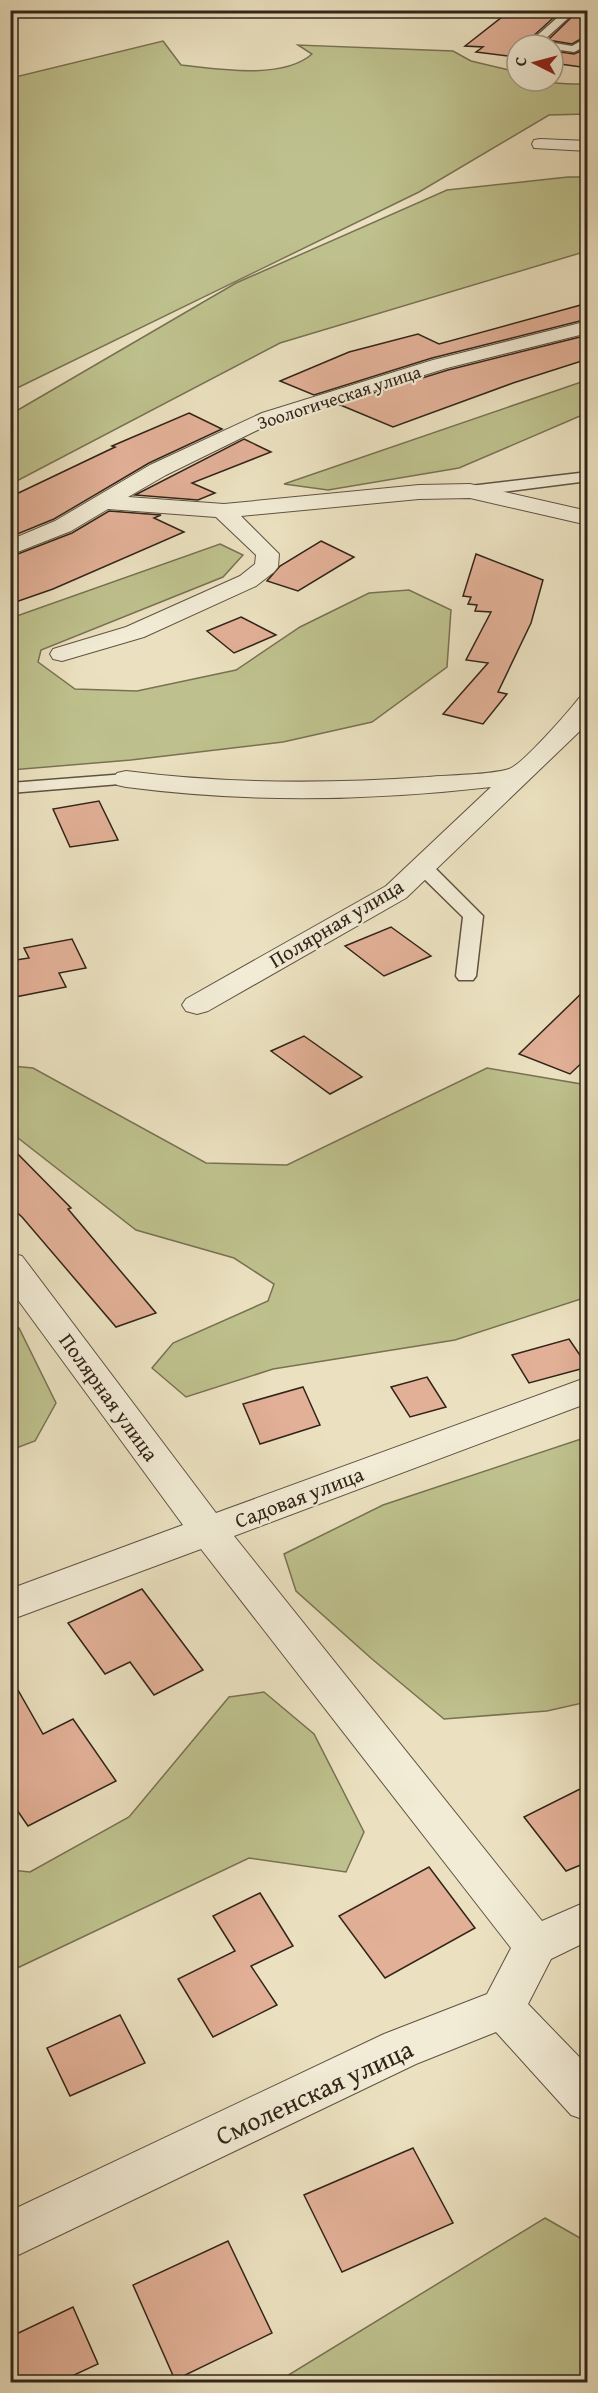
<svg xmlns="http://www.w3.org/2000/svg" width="598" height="2393" viewBox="0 0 598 2393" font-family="'Gentium Book Plus',serif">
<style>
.green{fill:#bec18d;stroke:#787253;stroke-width:1.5}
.building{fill:#e2b097;stroke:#322419;stroke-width:1.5}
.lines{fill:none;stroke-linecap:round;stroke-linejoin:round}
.lane-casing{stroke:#605343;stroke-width:3}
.street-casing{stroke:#605343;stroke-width:2}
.lane{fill:#f2ecd6;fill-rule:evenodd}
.street{fill:#f2ecd6;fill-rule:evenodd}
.labels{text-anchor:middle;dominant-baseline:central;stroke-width:4.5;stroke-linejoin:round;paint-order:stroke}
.far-street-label{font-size:18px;fill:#322419;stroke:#f2ecd6}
.street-label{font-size:21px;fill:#322419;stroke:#f2ecd6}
.near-street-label{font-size:26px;fill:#322419;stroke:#f2ecd6}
</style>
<rect width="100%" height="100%" fill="#ebe1c0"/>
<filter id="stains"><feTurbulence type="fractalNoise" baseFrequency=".00333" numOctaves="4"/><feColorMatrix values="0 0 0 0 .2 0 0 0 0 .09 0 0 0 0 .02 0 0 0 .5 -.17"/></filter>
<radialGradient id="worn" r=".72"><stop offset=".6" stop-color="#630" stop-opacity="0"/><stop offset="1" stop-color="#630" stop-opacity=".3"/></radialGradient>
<g class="green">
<path d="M163,41L181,65C217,69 283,80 312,54L298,45L453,51L471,61L517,72V81C541,81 564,85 587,84V114L549,115L419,192L11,391V78Z"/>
<path d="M568,177H587V251L280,343L11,484V414L236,283L447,190Z"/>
<path d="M587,380V413L459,468L328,490L284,484Z"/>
<path d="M220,544L243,555L223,577L41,650L38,662L75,689L137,691L236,670L300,627L369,593L409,590L451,610L447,667L372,722L283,742L131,760L11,770V618Z"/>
<path d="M11,1066L33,1068L206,1163L287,1165L487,1068L587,1085V1297L455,1340L273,1369L186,1397L152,1368L173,1343L268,1301L274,1284L234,1258L136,1230L18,1138L11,1140Z"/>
<path d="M11,1328H19L56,1403L35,1441L11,1450Z"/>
<path d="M587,1437V1702L547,1711L444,1719L372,1659L296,1591L284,1554L383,1505Z"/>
<path d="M264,1692L314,1734L364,1832L346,1872L249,1858L11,1971V1870L30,1872L129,1817L229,1697Z"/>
<path d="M545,2218L587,2242V2382H277Z"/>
</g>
<g class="building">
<path d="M511,10H562L531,38L530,45H517V57L476,52L483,47L465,46Z"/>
<path d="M579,10H588V35L572,44L548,40Z"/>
<path d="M588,48V68L553,63V51L574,54Z"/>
<path d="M588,303V319L432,358L314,395L280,381L349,352L418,334L439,344Z"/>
<path d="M588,335V359L513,383L393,427L338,404L448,370Z"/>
<path d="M189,413L222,429L149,463L54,519L10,537V497L115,447L112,446Z"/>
<path d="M244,439L271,452L192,483L215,493L198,500L135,495Z"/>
<path d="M109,511L161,515L154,518L184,532L53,589L10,604V557L72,533Z"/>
<path d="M321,541L354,557L298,591L267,581L280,566Z"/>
<path d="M476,554L543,580L531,623L498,692L507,694L483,724L443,714L488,663L466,660L491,612L475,611L477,605L468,604L471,597L463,596Z"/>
<path d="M241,617L276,635L234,653L207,631Z"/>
<path d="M99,801L118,840L70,847L53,809Z"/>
<path d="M391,927L431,956L384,976L345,946Z"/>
<path d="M72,939L86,968L59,973L66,987L10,998V961L29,958L24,948Z"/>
<path d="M588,987V1057L570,1074L519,1054Z"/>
<path d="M304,1036L362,1077L330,1094L271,1051Z"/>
<path d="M10,1146L71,1208L68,1209L156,1313L116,1327L22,1217L10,1206Z"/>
<path d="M569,1339L588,1367L529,1383L512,1355Z"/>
<path d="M427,1377L446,1407L410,1417L391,1387Z"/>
<path d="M303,1387L320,1425L260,1444L243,1404Z"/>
<path d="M142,1589L203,1670L154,1695L130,1662L105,1674L68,1623Z"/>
<path d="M10,1676L43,1734L73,1719L116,1781L28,1826L10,1800Z"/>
<path d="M588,1785V1862L566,1871L524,1817Z"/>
<path d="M429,1867L475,1928L385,1978L339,1916Z"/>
<path d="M260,1893L293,1946L251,1966L277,2005L213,2037L178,1979L235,1951L213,1916Z"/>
<path d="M120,2015L145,2063L70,2096L47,2048Z"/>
<path d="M413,2148L453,2223L342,2272L304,2195Z"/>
<path d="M228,2241L272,2333L175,2380L133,2285Z"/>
<path d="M73,2307L98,2364L59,2382H10V2337Z"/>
</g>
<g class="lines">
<g class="lane-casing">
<g id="lane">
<path d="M566,10H577L543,41L572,46L588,37V45L574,52L553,49V45L532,44V40Z"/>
<path d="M588,472V481L470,496L462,491L470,486Z"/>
<path d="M126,774L132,775L135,779L132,783L10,793V783Z"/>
<path d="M422,860L429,862L483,916L476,976L473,980H459L456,976L463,917L415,870L413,866L415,862Z"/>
</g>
</g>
<g class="street-casing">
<g id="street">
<path d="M540,139L588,141V151L534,148L532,144L534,140Z"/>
<path d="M588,321V333L447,368L276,421L166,475L128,497L224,504L419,485L470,484L588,511V525L470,498L419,499L241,516L279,554L278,567L274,572L256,586L144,637L62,661L53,659L50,654L53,649L126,627L240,576L255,564L256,555L216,517L108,509L71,531L10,555V540L55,521L150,465L262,413L433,360Z"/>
<path d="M588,696V722L582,729L406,898L208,1011L197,1014L186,1011L182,1005L186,999L386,886L491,787C370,801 247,803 126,787L117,785L113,779L117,773L126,771C226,784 326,784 427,777C448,775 491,775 509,769C522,765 569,711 579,698Z"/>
<path d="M10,1253L22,1256L216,1513L588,1377V1403L234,1536L542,1921L588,1901V1941L551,1959L528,2004L588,2066V2121L571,2115L496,2032L416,2064L10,2259V2211L384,2034L487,1994L511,1948L201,1549L10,1620V1589L183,1525L10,1289Z"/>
</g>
</g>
<use href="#lane" class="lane"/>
<use href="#street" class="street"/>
</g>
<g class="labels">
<g class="far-street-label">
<text transform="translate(339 397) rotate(-18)">Зоологическая улица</text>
</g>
<g class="street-label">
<text transform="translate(336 923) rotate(-31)">Полярная улица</text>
<text transform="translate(109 1397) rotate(54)">Полярная улица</text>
<text transform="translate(299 1497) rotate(-21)">Садовая улица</text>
</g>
<g class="near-street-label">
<text transform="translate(314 2092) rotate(-25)">Смоленская улица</text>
</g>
</g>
<rect width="598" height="2393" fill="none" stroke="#ebe1c0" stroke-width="36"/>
<rect x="12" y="12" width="574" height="2369" fill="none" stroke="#322419" stroke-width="3"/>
<rect x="18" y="18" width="562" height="2357" fill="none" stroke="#322419" stroke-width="1.5"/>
<g transform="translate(535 63) rotate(276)"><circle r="28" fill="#f2ecd6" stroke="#a59c8a" stroke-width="1.5"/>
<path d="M0-4.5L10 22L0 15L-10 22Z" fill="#8f2418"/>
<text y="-9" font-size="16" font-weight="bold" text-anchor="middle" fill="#322419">С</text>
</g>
<rect width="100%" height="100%" filter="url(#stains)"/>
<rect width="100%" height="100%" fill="url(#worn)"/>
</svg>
